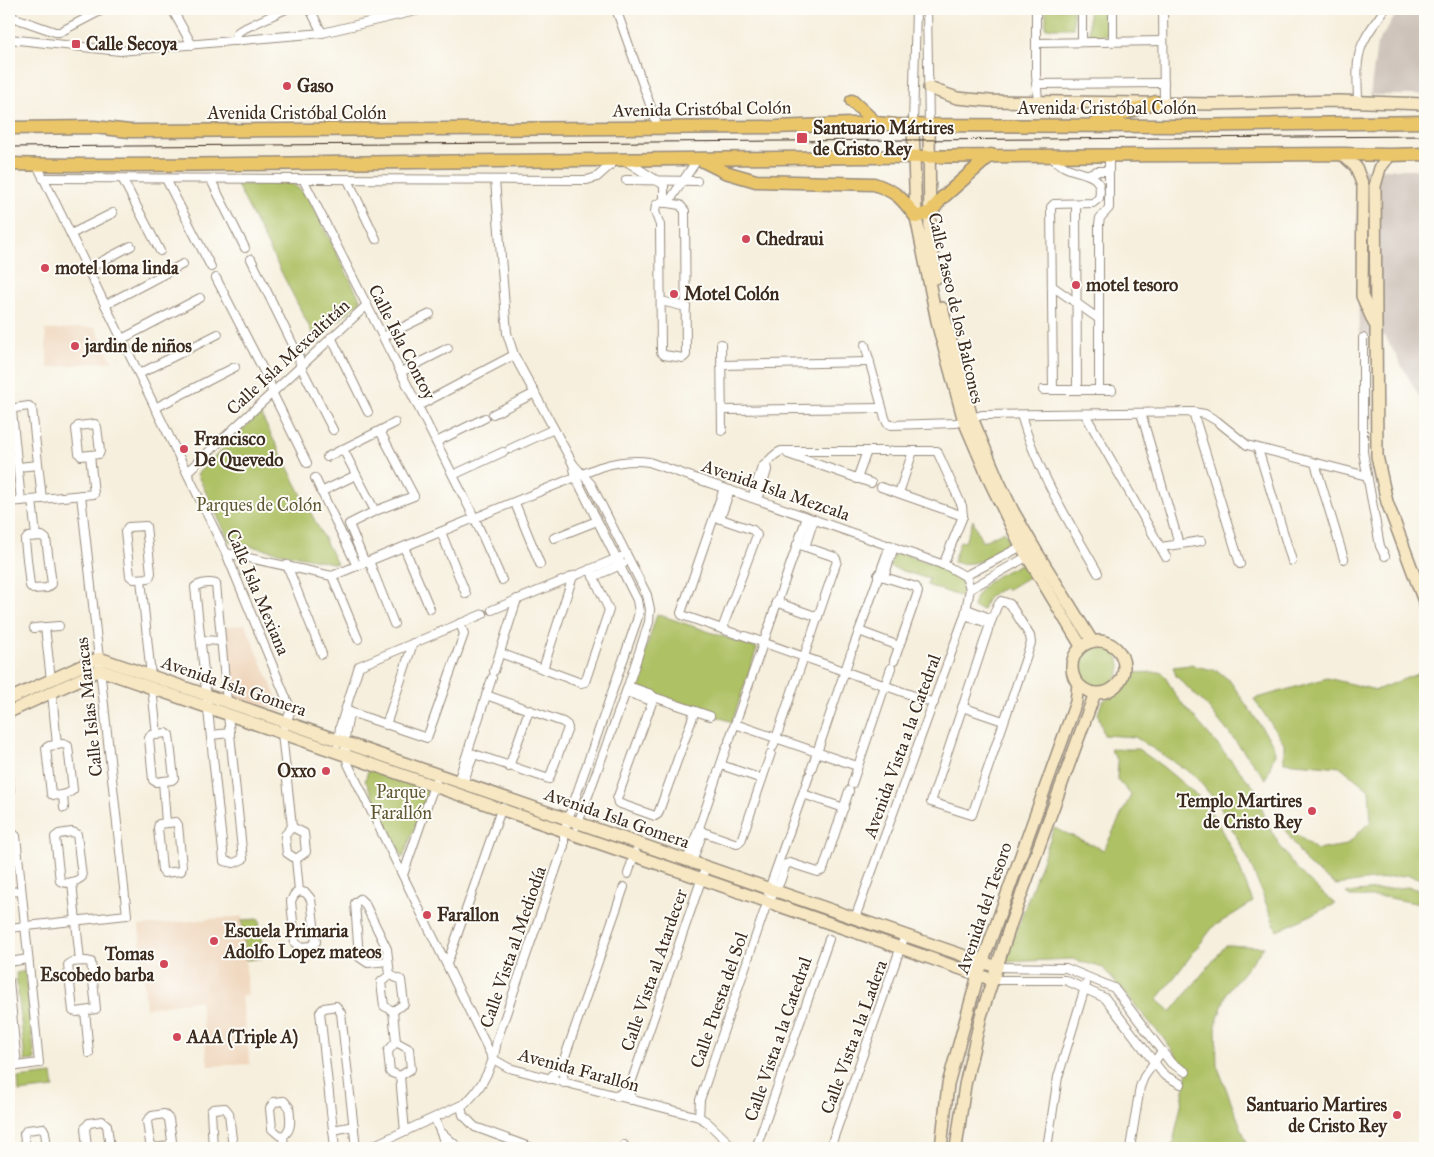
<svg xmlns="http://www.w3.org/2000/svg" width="1434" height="1157" viewBox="0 0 1434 1157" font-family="'IM FELL Great Primer',serif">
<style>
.built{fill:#efd6bc}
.industrial{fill:#cdc2b9}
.green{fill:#aec165;stroke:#747642}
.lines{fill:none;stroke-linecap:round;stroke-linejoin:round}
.street-casing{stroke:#988c7e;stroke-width:10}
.secondary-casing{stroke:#988c7e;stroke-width:14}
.primary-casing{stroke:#988c7e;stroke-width:15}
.street{stroke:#fff;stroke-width:8}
.secondary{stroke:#f7e8c3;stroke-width:11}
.primary{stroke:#ebc669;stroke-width:12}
.tram{stroke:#3b2a1e;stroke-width:1}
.poi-dot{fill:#d1495b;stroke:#fdfcf7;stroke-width:2}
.labels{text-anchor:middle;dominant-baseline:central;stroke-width:4;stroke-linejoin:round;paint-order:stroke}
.poi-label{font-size:18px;font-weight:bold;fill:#3b2a1e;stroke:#fdfcf7;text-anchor:start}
.street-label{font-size:18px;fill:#3b2a1e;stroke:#fdfcf7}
.park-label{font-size:18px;fill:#5e5733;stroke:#fdfcf7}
</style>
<rect width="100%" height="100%" fill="#fdfcf7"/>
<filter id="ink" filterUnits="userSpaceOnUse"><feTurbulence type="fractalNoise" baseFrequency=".02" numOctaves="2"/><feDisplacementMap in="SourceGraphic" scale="10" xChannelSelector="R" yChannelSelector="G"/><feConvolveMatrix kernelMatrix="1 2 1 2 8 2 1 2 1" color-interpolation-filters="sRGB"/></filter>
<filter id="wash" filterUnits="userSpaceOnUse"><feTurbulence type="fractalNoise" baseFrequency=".0096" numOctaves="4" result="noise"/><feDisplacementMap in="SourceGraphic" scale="20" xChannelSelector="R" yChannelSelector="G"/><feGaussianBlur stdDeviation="1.12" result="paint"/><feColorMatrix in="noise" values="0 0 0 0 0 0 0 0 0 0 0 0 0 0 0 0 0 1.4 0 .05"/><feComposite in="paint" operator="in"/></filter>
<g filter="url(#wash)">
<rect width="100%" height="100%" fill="#f6efdd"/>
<g class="built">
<path d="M95,327L112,361L48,368L45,330Z"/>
<path d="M245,624L283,712L234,697L225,627Z"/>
<path d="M242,916L248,995L241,996L250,1064L208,1066L200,1000L146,1008L139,926Z"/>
</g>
<g class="industrial">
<path d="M1400,9H1425V95H1370L1377,44Z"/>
<path d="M1356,169H1425V407L1385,336L1359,334Z"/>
</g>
<g class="green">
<rect x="1046" y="9" width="27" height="19"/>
<path d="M1089,9H1109V33L1107,35H1089Z"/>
<path d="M291,183L307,195L361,301L316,340L237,185Z"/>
<path d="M260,413L337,564L230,542L197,474Z"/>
<path d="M973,520L982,542L1004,531L1012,546C993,555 976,568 953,562L960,541L965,542Z"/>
<path d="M897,552L950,570C960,577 965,584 962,597L927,585L929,579L890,567L894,554Z"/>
<path d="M1022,563L1030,576L1007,590L1005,588C993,592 986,597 983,610L973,607C978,581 1002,574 1022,563Z"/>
<path d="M657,614L757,648L732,722L634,687Z"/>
<circle cx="1098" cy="666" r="22"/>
<path d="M1190,665L1218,671L1230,681L1273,744L1275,753L1266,779L1207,706L1176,676L1173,667Z"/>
<path d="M1425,671V880L1408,875L1336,885L1308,865L1280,822L1317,850L1346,845L1371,821L1369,790L1341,767L1284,762V743L1254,699L1327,678L1376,690Z"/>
<path d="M1160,672L1165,676L1175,695L1258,792C1260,815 1284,857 1301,873C1311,884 1324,894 1335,904L1277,931L1248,858L1219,805L1194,775L1135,737L1104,735L1098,714L1102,702L1122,687L1129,673Z"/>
<path d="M1110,749H1138L1162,766L1199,797L1215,818L1234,854L1253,902L1213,927L1157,1000L1171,1012L1226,945L1264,947L1227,992L1216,1024L1217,1065L1249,1148H1172L1189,1067L1180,1061L1165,1040L1103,968L1072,959L1005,962L1054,828L1104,850L1131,795L1117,779L1118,761Z"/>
<path d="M369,768L429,789L403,858L365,780Z"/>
<path d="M1407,887L1425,891V905L1385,897H1350L1346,893Z"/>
<path d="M259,919L263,958L246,960L242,920Z"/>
<path d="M25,971L35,1060L25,1061L16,973Z"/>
<path d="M52,1074L54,1088L19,1092L18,1078Z"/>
</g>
</g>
<g filter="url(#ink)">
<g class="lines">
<g class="street-casing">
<g id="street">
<path d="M172,9L192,45"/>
<path d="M310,9L322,33"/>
<path d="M616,9L658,127"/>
<path d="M927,9L929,125"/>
<path d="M1036,9V74L1038,102"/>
<path d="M1163,9L1164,102"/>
<path d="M9,16L55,32H60L104,9"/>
<path d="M9,39L120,51L322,33L424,9"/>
<path d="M1113,40V9"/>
<path d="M236,41L237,33L241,30L286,9"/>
<path d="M1082,41V9"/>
<path d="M1036,43L1163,41"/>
<path d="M1036,84L1164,83"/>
<path d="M1358,102C1358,81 1354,58 1365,39C1370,29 1378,19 1385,9"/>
<path d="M913,125L916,9"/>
<path d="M1049,156C1054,159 1060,165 1065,167C1081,175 1105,172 1099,198L1093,203L1054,204L1051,207L1053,390"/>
<path d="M626,161L664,185V203"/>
<path d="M37,165L226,553L291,710L282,733L292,827L285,835L287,853L296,859"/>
<path d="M1088,174L1097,171H1109"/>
<path d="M43,178L587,180L597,177L616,160"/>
<path d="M166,179L211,267"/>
<path d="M303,179L475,519L502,580"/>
<path d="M123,180L160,251"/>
<path d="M211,180L245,248"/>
<path d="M348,180L376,239"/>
<path d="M495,180L507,333L514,355L573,464L591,484L647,595L650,609L649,622L628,686L577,826"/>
<path d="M626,180L697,181"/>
<path d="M661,202L680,205L685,211L686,355L683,358L664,355L661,352L660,225L655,212L656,205Z"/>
<path d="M668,203L697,160"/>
<path d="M1076,204L1077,390"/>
<path d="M71,234L113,213"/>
<path d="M251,259L299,357L300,365L333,430"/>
<path d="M87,269L131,246"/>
<path d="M216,278L270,383L272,392L307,463"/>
<path d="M1052,286L1099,319"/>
<path d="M661,301L686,307"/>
<path d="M105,305L183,264"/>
<path d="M331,337L368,412"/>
<path d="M383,337L430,314"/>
<path d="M1363,338V452L1380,546L1385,556"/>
<path d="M122,339L200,298"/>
<path d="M721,344L722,431"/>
<path d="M865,345L885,418L887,423L891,425L956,423L982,415L1193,412L1205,414L1217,421L1247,445L1367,476"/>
<path d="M721,365L870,362"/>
<path d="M401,372L448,348"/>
<path d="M139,374L218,334"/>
<path d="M474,376L514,355"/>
<path d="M1043,390H1112"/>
<path d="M1099,390V224L1100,218L1109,208V155"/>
<path d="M418,406L469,379"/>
<path d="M155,408L235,367"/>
<path d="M722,410L882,408"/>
<path d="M1193,412L1240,564"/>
<path d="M1141,413L1179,544"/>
<path d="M493,414L535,393"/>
<path d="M1085,414L1166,557"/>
<path d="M1021,415C1037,471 1069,522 1098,573"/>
<path d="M95,424L97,427L100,451L99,454L81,456L79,453L76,429L78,426Z"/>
<path d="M436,442L485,418"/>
<path d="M343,449L375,511"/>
<path d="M510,449L554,429"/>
<path d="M1258,449L1292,561"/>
<path d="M892,451H937L962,506L963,516L943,565"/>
<path d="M788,454L871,483"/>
<path d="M327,457L395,423"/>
<path d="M1315,463L1344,559"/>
<path d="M18,467L38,465"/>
<path d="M187,472L367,305"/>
<path d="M453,475L503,452"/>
<path d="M315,478L357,566"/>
<path d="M857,479L867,451"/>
<path d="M881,487L963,516"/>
<path d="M724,488L681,613L682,615L739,635"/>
<path d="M321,492L356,475"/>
<path d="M899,493L913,451"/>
<path d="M752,498L762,467C770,462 769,457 781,451H885"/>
<path d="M32,500L36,536"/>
<path d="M758,500L767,470L766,464"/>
<path d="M21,501L12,411L15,408L29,406L32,409L42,499"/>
<path d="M9,502L94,494L90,455"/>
<path d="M515,503L540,564"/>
<path d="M715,517L753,530L757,535L722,629"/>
<path d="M720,519L730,490"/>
<path d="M146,526L151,573L149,578L134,579L130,576L125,532L128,527Z"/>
<path d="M441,532L466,594"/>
<path d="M42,536L46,539L52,584L47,588L33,589L30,586L25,541L28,537Z"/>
<path d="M554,538L597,521"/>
<path d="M797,544L835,557L837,561L812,634"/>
<path d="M404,547L430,609"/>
<path d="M805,547L814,519"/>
<path d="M1161,547L1201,541"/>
<path d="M226,553L332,576L600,467C616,462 632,459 649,462L947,566L965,576L968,582L970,589L965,615L855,918"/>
<path d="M369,561L394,624"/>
<path d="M365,563L349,524L375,511L414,496L380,431"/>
<path d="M287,565L322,654"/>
<path d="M878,575L916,587L918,592L894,661"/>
<path d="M332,576L358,639"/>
<path d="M965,576L1024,545"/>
<path d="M593,577L623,564"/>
<path d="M884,577L894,547"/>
<path d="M141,579L151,676"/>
<path d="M970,589L1030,555"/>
<path d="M1001,601L1010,604L1030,636L1031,643L972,815L931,802L990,624L997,606Z"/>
<path d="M776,602L818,617"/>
<path d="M967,609L992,619"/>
<path d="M492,610L620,557"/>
<path d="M965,615L990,624"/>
<path d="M771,620L807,517"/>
<path d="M45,627L51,680"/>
<path d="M34,628L59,626"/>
<path d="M859,631L899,646"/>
<path d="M745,636L934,703"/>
<path d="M201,640L221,641"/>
<path d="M853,648L890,545"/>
<path d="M500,653L581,683L585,682L609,610L590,569"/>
<path d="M543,669L573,576"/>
<path d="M494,671L517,599"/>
<path d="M628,686L651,694L654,697L710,716"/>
<path d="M152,688L157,735"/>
<path d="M626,692L652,701"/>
<path d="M52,693L57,745"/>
<path d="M654,697L617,799L618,803L655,816L658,814L695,711"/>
<path d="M227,702L216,584C210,582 200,583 195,587L224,861L234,863L243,859L228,715"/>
<path d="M962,707L1003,721"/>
<path d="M347,711L427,738L464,634L460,623"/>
<path d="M350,712C345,731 343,745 348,764L493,1059L509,1068L699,1117L707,1122L734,1148"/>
<path d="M735,724L857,766"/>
<path d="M386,725L413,643"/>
<path d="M166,733L169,735L174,778L172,780L156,782L153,780L149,738L151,735Z"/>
<path d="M211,735L230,733"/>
<path d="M729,741L770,624"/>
<path d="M338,743L340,727L359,666L483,614"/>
<path d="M63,744L68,746L73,790C67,795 57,797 51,794L46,748L49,746Z"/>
<path d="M773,747L810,639"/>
<path d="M468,752L549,779L568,728L567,725L563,722L486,695"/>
<path d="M721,765L762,779"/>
<path d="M509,767L529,710"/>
<path d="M811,770L851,653"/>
<path d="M9,781L10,797L9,801"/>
<path d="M163,781L166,823"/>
<path d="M458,781L492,678"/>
<path d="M463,783L474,754"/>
<path d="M852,784L891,668"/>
<path d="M803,794L844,808"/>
<path d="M63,795L64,808"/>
<path d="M176,822L178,825L182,867L181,871L164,873L162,870L158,828L159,824Z"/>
<path d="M292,827L304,833L306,852L296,859"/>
<path d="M699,828L727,746"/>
<path d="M72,832L77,834L82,877C76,882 67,885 60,881L55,837L59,834Z"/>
<path d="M9,833H12L16,836L39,1063L17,1066L9,981"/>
<path d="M296,859L299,891"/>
<path d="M687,860L699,828L703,832L737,844L741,841L771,753"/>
<path d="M692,862L703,832"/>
<path d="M628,874L635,852"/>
<path d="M403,875L438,774"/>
<path d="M72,882L80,961"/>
<path d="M299,891L306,893L311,899L316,942L311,946L300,947L295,943L291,901L294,895Z"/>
<path d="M9,892L21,891"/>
<path d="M768,892L809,776"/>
<path d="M9,928L127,915L81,495"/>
<path d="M86,961L91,962L96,1009L77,1012L73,1011L68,965L72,962Z"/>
<path d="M388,961L368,963L359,957L355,903L360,899L365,904L387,949L390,975"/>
<path d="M9,962L28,959"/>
<path d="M447,964L502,807"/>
<path d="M997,967L1066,968L1114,988L1171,1063L1186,1072"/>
<path d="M390,975L401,980L404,1004L393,1011"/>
<path d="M390,975L381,982L384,1006L393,1011"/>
<path d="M993,980H1065L1105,998L1164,1075L1181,1084"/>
<path d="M85,1011L89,1053"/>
<path d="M393,1011L396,1042L388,1051L390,1072L400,1076"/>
<path d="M396,1042L409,1049L411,1069L400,1076"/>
<path d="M400,1076L405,1132"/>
<path d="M549,1079L562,1065"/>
<path d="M564,1083L562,1065L624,887"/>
<path d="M617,1097L631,1083"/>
<path d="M631,1100V1083L706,866"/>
<path d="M284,1101L289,1107C290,1118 293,1129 283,1136L279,1135L272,1129L270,1108L274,1102Z"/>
<path d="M461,1106L463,1115L475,1127L532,1148"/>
<path d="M164,1114L169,1119L172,1141L168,1146L155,1148L150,1143L147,1121L152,1116Z"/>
<path d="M699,1117L700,1100L765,909L780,882L786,864L790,863L818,872L823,870L849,791"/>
<path d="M435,1119L447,1148"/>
<path d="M333,1130L354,1126"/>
<path d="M442,1133L459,1148"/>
<path d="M283,1136L284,1148"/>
<path d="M26,1148L24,1134L27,1130L43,1128L45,1132L47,1148"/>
<path d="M87,1148L85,1128L89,1123L102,1121L107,1125L110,1148"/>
<path d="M213,1148L211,1111L213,1109L225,1108L229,1113L233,1148"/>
<path d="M335,1148L320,1012L324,1008L336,1006L341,1013L356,1148"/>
<path d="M368,1148L466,1103C478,1091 488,1075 493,1059C495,1053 496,1046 497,1040L564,846V831L568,819L637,620L639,612L637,600L576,478L573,464"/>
<path d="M622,1148L624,1145"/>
<path d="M756,1148L829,939"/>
<path d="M830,1148L905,935"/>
<path d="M1047,1148L1058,1077L1086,984"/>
<path d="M1130,1148L1140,1087L1144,1077L1162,1051"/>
</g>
</g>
<g class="secondary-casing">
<g id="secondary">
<path d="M929,88L957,98L990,101L1212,104L1339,101L1425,104"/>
<path d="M913,125L916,217L938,326L964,421L991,484L1021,546L1081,646"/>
<path d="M929,125L930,237L936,278"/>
<path d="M1342,154L1356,167L1363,186L1362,296L1374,323"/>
<path d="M1390,155L1380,168L1375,186L1377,456L1387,502L1425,604"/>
<path d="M942,308L972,418L998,480L1013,511L1036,551L1092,641"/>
<circle cx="1098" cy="667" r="26"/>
<path d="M9,699L99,658L997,967"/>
<path d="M9,712L100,670L993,980"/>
<path d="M941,1148L948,1084L978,975L1076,702L1078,684"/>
<path d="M956,1148L965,1085L981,1016L1011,923L1095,693"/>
</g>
</g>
<g class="primary-casing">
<g id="primary">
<path d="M852,101L876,123"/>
<path d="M1094,124L1156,102"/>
<path d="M9,128L94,127L130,131L777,127L876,123L896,125L1179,126L1425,122"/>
<path d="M703,161L725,172L756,181L874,184C897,192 902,198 916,217L931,212L941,199L991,155"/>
<path d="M9,164C143,167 277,163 411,162C721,159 1032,154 1342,154L1390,155L1425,154"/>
</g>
</g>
<use href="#street" class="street"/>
<use href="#secondary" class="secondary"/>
<use href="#primary" class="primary"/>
<path class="tram" d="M9,147L1425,136"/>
</g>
</g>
<g class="poi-dot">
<rect x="71" y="39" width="10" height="10" rx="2.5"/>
<circle cx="287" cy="86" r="5"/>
<rect x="796" y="132" width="12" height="12" rx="2.5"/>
<circle cx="746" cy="239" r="5"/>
<circle cx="45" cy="268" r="5"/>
<circle cx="1076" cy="285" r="5"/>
<circle cx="674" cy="294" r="5"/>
<circle cx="75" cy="346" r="5"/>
<circle cx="184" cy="449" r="5"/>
<circle cx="326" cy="771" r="5"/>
<circle cx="1312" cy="811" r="5"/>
<circle cx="427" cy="915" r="5"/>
<circle cx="214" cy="941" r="5"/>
<circle cx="164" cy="964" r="5"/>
<circle cx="177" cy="1037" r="5"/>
<circle cx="1397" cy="1115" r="5"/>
</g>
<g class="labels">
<g class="poi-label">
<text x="86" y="44">Calle Secoya</text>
<text x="297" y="86">Gaso</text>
<text x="813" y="128">Santuario Mártires<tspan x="813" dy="21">de Cristo Rey</tspan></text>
<text x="756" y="239">Chedraui</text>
<text x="55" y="268">motel loma linda</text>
<text x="1086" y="285">motel tesoro</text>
<text x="684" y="294">Motel Colón</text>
<text x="85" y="346">jardin de niños</text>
<text x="194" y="439">Francisco<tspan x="194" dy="21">De Quevedo</tspan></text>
<text x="316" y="771" text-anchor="end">Oxxo</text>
<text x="1302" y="801" text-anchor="end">Templo Martires<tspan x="1302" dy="21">de Cristo Rey</tspan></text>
<text x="437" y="915">Farallon</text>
<text x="224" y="931">Escuela Primaria<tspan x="224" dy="21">Adolfo Lopez mateos</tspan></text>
<text x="154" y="954" text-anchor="end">Tomas<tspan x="154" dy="21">Escobedo barba</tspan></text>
<text x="187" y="1037">AAA (Triple A)</text>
<text x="1387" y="1105" text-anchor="end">Santuario Martires<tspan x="1387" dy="21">de Cristo Rey</tspan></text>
</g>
<g class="street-label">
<text x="1107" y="108">Avenida Cristóbal Colón</text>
<text transform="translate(702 109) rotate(-1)">Avenida Cristóbal Colón</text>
<text x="297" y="113">Avenida Cristóbal Colón</text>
<text transform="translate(956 308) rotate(77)">Calle Paseo de los Balcones</text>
<text transform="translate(402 342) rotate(63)">Calle Isla Contoy</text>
<text transform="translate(288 357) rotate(-43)">Calle Isla Mexcaltitán</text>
<text transform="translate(776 490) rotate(19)">Avenida Isla Mezcala</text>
<text transform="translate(258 592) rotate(67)">Calle Isla Mexiana</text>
<text transform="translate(234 686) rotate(19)">Avenida Isla Gomera</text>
<text transform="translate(89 707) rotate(-96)">Calle Islas Maracas</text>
<text transform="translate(902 746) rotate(-70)">Avenida Vista a la Catedral</text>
<text transform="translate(617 818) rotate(19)">Avenida Isla Gomera</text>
<text transform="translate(984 908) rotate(-71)">Avenida del Tesoro</text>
<text transform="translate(513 947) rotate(-71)">Calle Vista al Mediodía</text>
<text transform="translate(654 970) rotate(-71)">Calle Vista al Atardecer</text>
<text transform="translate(719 1000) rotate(-71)">Calle Puesta del Sol</text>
<text transform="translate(854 1037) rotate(-70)">Calle Vista a la Ladera</text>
<text transform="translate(778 1039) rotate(-71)">Calle Vista a la Catedral</text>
<text transform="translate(579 1070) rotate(15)">Avenida Farallón</text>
</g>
<g class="park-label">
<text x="259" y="505">Parques de Colón</text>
<text x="401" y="792">Parque<tspan x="401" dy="21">Farallón</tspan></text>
</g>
</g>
<rect width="1434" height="1157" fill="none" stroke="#fdfcf7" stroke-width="30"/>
</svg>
